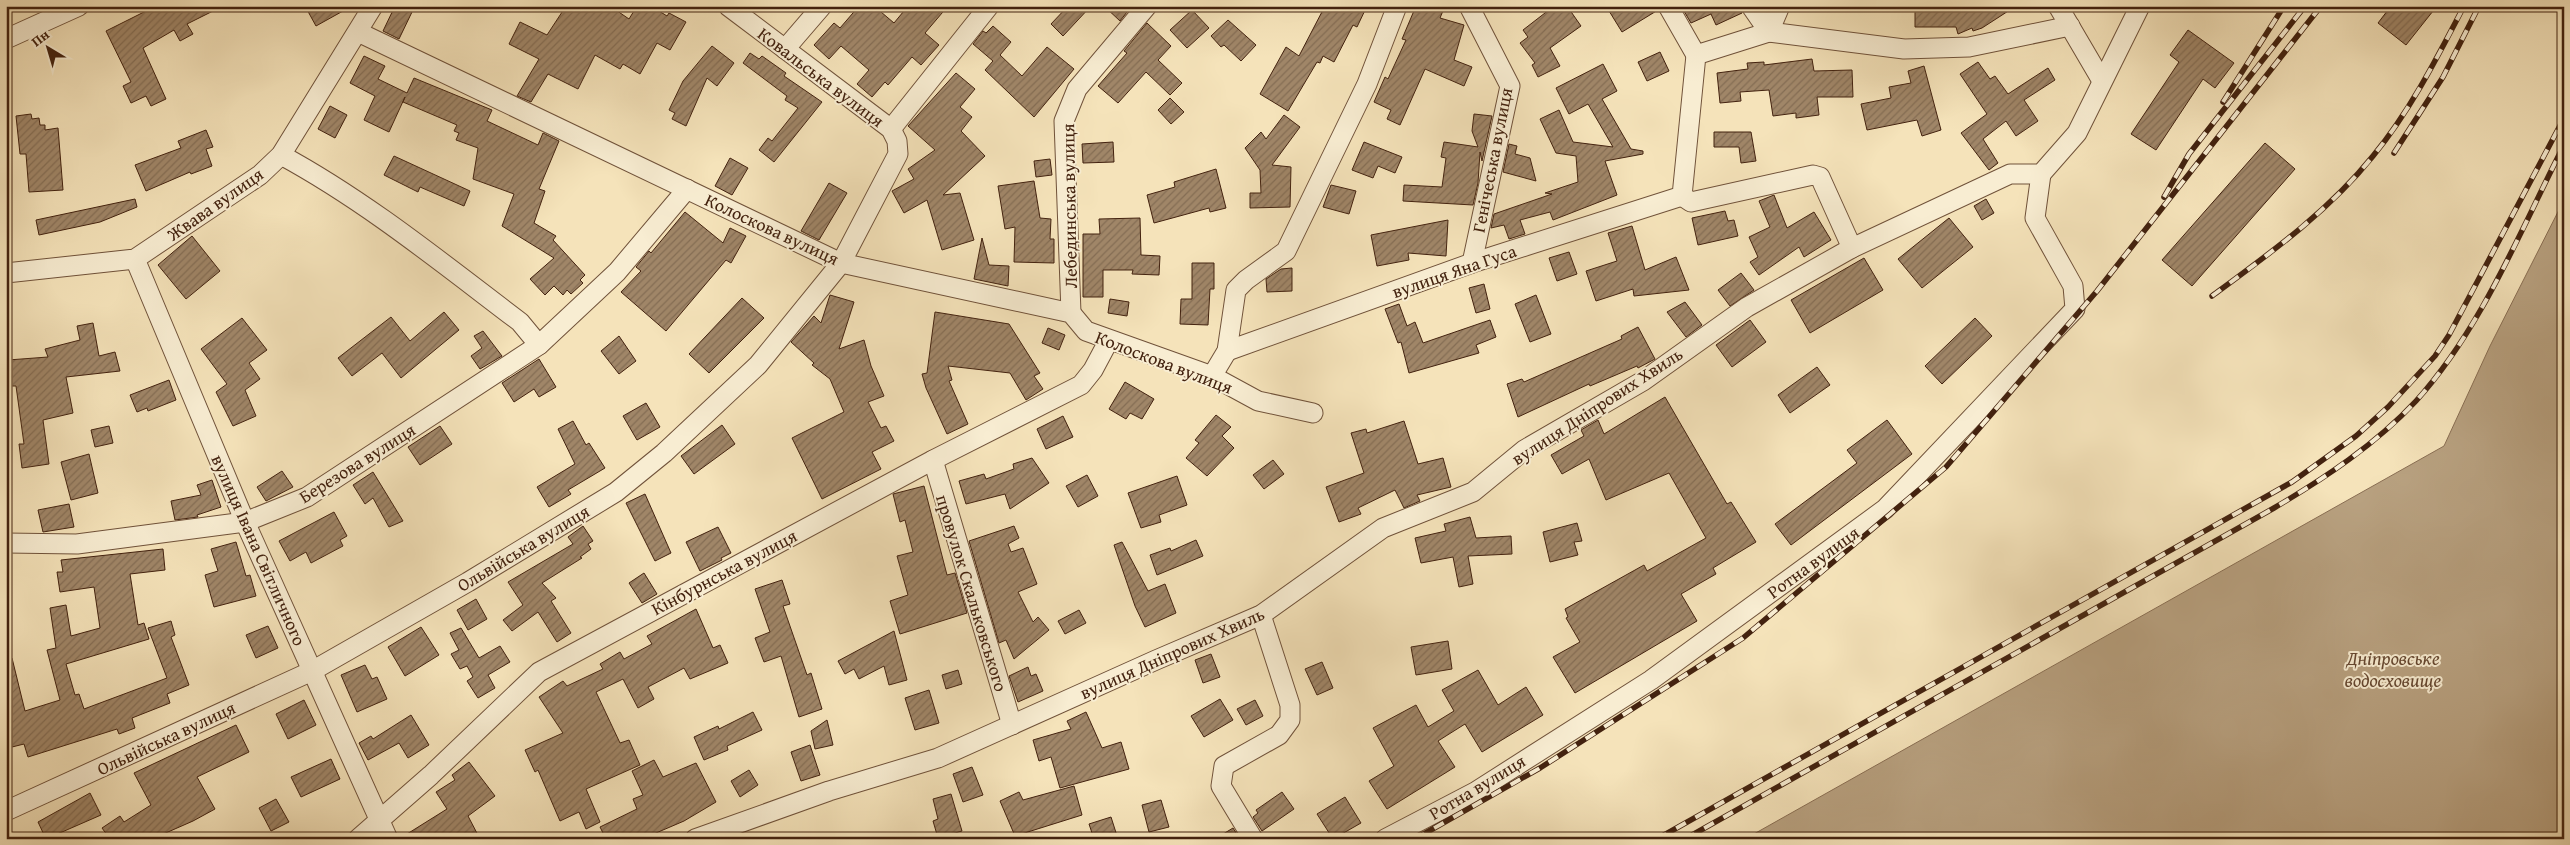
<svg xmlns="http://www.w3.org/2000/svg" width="2570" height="845" viewBox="0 0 2570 845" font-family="'Gentium Book Plus',serif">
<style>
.water{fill:#b8a180;stroke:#896e53}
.building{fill:url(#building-hatch);stroke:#43220f}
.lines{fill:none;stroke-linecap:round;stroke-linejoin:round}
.street-casing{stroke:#70523a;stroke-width:21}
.street{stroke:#f8edd2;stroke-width:19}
.rail-casing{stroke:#43220f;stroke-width:5.5}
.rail{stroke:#f8edd2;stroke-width:4;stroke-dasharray:11;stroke-linecap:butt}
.labels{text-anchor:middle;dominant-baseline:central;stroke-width:4;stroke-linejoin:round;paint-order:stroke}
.street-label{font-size:18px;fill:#43220f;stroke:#f8edd2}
.water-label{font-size:19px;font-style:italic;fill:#664831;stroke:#f8edd2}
</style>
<defs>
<pattern id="building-hatch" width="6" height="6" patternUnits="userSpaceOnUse" patternTransform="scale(1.25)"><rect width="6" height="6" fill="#a08668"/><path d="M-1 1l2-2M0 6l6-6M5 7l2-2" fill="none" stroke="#846d54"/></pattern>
</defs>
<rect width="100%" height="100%" fill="#f5e3ba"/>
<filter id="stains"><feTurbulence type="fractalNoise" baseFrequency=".004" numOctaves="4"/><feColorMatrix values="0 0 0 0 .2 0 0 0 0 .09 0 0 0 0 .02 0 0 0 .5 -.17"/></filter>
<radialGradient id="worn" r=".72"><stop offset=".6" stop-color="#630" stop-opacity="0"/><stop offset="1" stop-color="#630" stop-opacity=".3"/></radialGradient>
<path class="water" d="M2564,200V839H1745L2444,446L2490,346Z"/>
<g class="building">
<path d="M156,6H223L187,24L193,34L180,41L174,30L143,48L166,99L151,106L146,96L131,103L123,86L131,82L106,31Z"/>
<path d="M305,6H352L316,26Z"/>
<path d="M395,6L412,12L399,39L383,31Z"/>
<path d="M566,6H610L629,19L637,6H651L667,16L669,13L686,22L670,50L657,43L640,74L623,64L620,69L595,55L578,89L548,74L531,102L517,96L539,59L509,44L520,22L547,35Z"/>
<path d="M859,6H874L894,23L908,6H948L925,33L939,45L921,65L912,57L888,85L885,82L872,97L857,84L869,70L841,46L829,59L814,45L834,23L840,28Z"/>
<path d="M1068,6H1091L1063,36L1051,24Z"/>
<path d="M1104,6H1130L1131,7L1120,21Z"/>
<path d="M1325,6H1367L1357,27L1353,25L1334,62L1323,56L1320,63L1317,62L1288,111L1260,94L1286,47L1299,56Z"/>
<path d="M1416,6H1445L1440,18L1464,25L1454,60L1472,67L1464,86L1425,69L1400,125L1387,119L1391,110L1374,102L1385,77L1388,79L1406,40L1402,39Z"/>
<path d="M1554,6H1567L1581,26L1550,48L1560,66L1538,77L1532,65L1535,63L1520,43L1528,37L1523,30Z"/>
<path d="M1606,6H1657L1658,10L1622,32Z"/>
<path d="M1681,6H1740L1742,13L1716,25L1711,14L1691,23Z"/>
<path d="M1915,6H2016L1982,28L1973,31L1972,28L1958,34L1956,27H1915Z"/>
<path d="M2391,6H2437L2406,45L2378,23Z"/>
<path d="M1192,10L1209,28L1187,48L1170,30Z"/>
<path d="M1228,20L1256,45L1241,61L1224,45L1221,47L1211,36Z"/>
<path d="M1147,23L1171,46L1158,60L1182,83L1170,95L1146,72L1118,103L1098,86L1127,53L1124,51Z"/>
<path d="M993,26L1011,42L1000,55L1022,76L1047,47L1074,69L1034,117L985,70L993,61L973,44L983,31L986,33Z"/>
<path d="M2188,30L2234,63L2215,88L2203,79L2156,150L2131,134L2179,62L2170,55Z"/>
<path d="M712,46L734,63L717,86L707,78L686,126L672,119L675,113L669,110L683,81Z"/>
<path d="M1660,52L1669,71L1647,81L1638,62Z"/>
<path d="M750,53L759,59L762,56L786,73L784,76L822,102L774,162L759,150L768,138L772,141L798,108L785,100L787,96L743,63Z"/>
<path d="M364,56L385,66L378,79L407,93L414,78L492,110L487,121L538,145L543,133L559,141L539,189L545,191L534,223L556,236L553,240L585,275L580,280L583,283L571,294L567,290L563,295L554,286L545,295L530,279L554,258L502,226L514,194L473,179L478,148L456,140L459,133L454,131L457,125L403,102L405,97L389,132L364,120L375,96L350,83Z"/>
<path d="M1812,59L1814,71L1852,70L1853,97H1817L1819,115L1796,118V113L1773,116L1769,90L1740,92L1741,101L1720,103L1717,73L1748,69L1747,63L1764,62V65Z"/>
<path d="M1978,62L1990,79L1995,76L2008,94L2048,68L2055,80L2024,100L2038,121L2016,136L2006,121L1983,139L1998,163L1989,170L1961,133L1987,114L1960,74Z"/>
<path d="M1603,64L1617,91L1602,99L1631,149L1643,151V154L1605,161L1617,195L1553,220L1550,212L1520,220L1525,234L1509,239L1504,225L1491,228L1494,214L1552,194L1545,193L1578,182L1576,156L1556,153L1540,119L1559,110L1573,142L1613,147L1588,104L1569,114L1556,88Z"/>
<path d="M1924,66L1941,130L1922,136L1917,120L1867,130L1861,104L1891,98L1889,87L1911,83L1908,71Z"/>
<path d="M956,73L975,89L960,107L972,117L961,131L985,156L943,195L960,193L974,240L942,250L927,200L904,213L892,191L914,179L908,169L935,150L908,126Z"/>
<path d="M1170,98L1184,112L1171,124L1158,110Z"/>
<path d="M330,106L347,115L335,138L318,129Z"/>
<path d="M31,114L32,119L39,118L40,125H45V130L58,128L63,190L29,192L26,154H20L16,116Z"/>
<path d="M1474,114L1492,116L1482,161L1480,152L1478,183L1473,205L1403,201L1404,185L1442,187L1446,158L1441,157L1444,142L1478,147L1472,131Z"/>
<path d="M1284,115L1300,127L1272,165L1291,167L1290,207L1250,208V193H1261L1260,170L1245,148L1261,132L1266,139Z"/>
<path d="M206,130L213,147L206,149L212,166L191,174L190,172L146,191L135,165L181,148L178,141Z"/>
<path d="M1714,132H1751L1756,161L1741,163L1739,147H1714Z"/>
<path d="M1113,142L1114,162L1083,163L1082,144Z"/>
<path d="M1364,142L1402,157L1395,173L1378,166L1373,178L1352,170Z"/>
<path d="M2265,143L2295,169L2192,286L2162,260Z"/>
<path d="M1509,144L1517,146L1515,154L1530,158L1536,181L1503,172Z"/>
<path d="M394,156L470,191L464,206L420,187L418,192L384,175Z"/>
<path d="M730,158L748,168L732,195L715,186Z"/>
<path d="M1050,159L1052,175L1036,177L1034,161Z"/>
<path d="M1216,169L1226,208L1210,212L1209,208L1154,223L1147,195L1175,187L1174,182Z"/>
<path d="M1034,181L1040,218L1051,219L1050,239H1054V263L1014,262L1015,227L1005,229L998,186Z"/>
<path d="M829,183L847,193L819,240L801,231Z"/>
<path d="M1331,185L1356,191L1349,214L1323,207Z"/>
<path d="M1774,195L1787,228L1814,212L1831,240L1804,257L1799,247L1759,275L1750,262L1758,257L1749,237L1770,227L1759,201Z"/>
<path d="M135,199L137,207L100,222L39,235L36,220Z"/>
<path d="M1986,199L1994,213L1982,220L1974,206Z"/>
<path d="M1725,211L1728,221L1734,220L1738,236L1698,245L1692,218Z"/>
<path d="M685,212L723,243L730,228L746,236L731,263L726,260L666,331L621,292L641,271L636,267L649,251L651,253Z"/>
<path d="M1140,218L1141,255L1160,256L1159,275L1132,274L1133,270H1103V297H1083V234H1100L1099,219Z"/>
<path d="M1949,218L1973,247L1922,288L1898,259Z"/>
<path d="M1448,220L1446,256L1408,253L1409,260L1377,266L1371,235Z"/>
<path d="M1632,226L1645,270L1676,257L1689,290L1634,296L1633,289L1596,301L1586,271L1617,261L1608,233Z"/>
<path d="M192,236L220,271L186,299L158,265Z"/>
<path d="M982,238L989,265L1009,266L1008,286L974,279Z"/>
<path d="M1569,252L1577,274L1557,281L1549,258Z"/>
<path d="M1864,258L1883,290L1810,333L1791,300Z"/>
<path d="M1192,263H1214V289H1210L1208,325L1180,324L1181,299H1192Z"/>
<path d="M1292,268V291L1267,292L1266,279L1281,269Z"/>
<path d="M1741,273L1754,290L1730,306L1718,290Z"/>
<path d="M1484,284L1490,309L1476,313L1469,288Z"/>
<path d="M830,295L854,302L839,349L864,340L871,366L884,396L868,402L881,428L886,426L894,441L872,452L881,469L822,499L792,438L844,412L830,379L812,365L814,363L791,342L814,316L821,323Z"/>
<path d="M1536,295L1551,334L1530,342L1515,304Z"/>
<path d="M742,298L764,318L709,373L689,354Z"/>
<path d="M1110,299L1129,302L1127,316L1108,313Z"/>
<path d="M1685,302L1702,325L1686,337L1667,312Z"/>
<path d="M1399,304L1407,326L1415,322L1423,343L1490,320L1496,337L1476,345L1479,353L1409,373L1401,342L1398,343L1385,309Z"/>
<path d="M444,312L459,330L401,378L382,353L352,376L338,358L391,317L410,341Z"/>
<path d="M935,312L1009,324L1040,373L1034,376L1043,389L1026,400L1010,373L948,366L952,380L949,381L968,424L947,434L926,388L922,374L927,373Z"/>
<path d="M242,318L267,350L249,363L260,379L245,390L256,416L233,426L216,392L227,384L201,349Z"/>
<path d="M1975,318L1992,336L1942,384L1925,366Z"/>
<path d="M1750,320L1766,342L1732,367L1716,345Z"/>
<path d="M93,323L99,356L115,352L120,371L66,377L73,413L43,420L49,464L22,468L19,444H24L16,386H9L8,360L48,357L45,349L80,340L77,326Z"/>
<path d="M1638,327L1655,359L1638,368L1637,366L1590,386L1589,384L1518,417L1507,384L1522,379L1524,382L1622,339L1621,336Z"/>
<path d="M1048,328L1065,335L1059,350L1042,343Z"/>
<path d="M483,331L502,356L480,369L471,356L482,348L474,336Z"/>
<path d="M619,336L636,361L619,374L601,351Z"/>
<path d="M539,359L556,387L539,397L534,389L514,402L502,383Z"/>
<path d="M1817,367L1830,385L1790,413L1778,395Z"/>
<path d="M169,380L176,400L148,411L147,408L137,412L130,395Z"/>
<path d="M1125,382L1154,399L1142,419L1130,413L1126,419L1109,409Z"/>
<path d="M1665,397L1727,504L1731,502L1756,542L1713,568L1716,574L1681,594L1697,621L1575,693L1553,657L1580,642L1566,618L1568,617L1565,609L1644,565L1647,571L1706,538L1669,473L1606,500L1589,459L1562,474L1551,455L1584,436L1581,430L1598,420L1604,434Z"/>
<path d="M646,403L660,427L637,440L623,416Z"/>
<path d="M1216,415L1231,427L1222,436L1234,448L1207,476L1186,458L1199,443L1195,440Z"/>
<path d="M1063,416L1073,437L1046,449L1037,429Z"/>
<path d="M1887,420L1912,454L1791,545L1775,524L1857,463L1847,450Z"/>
<path d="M573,421L586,445L589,443L605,468L568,490L571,494L549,507L537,487L575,464L558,429Z"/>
<path d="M1404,421L1418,464L1443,458L1451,487L1417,495L1420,501L1404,508L1395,490L1358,508L1361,514L1339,522L1326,487L1364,473L1351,433L1366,429L1367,433Z"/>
<path d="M722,425L735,444L694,474L681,456Z"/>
<path d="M109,426L113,443L95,447L91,430Z"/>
<path d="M440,426L452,444L420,465L408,447Z"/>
<path d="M89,454L98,493L71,500L61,462Z"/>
<path d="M1032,458L1049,483L1010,509L1005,494L966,504L959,481L984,474L986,479L1014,469L1013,464Z"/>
<path d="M1273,460L1284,474L1264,489L1253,475Z"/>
<path d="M282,471L293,487L266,501L257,487Z"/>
<path d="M373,472L403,521L389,527L373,498L365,504L353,485Z"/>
<path d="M1087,475L1098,496L1078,507L1066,486Z"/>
<path d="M1177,476L1187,505L1159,515L1161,522L1141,528L1128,493Z"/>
<path d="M212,480L221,507L197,515L198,517L175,520L171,501L201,495L197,485Z"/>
<path d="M924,486L947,575L955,573L967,613L900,634L890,601L908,595L897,556L913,552L905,520L900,522L893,494Z"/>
<path d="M645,494L671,553L655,561L626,503Z"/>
<path d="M69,504L74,527L43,532L38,510Z"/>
<path d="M334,512L347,536L340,540L343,546L311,563L306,552L290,561L279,541Z"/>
<path d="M1470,517L1476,538L1511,536L1512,554L1468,556L1473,584L1459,587L1453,557L1421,563L1415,538L1446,531L1444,524Z"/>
<path d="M1577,523L1582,541L1574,542L1578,555L1550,562L1543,532Z"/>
<path d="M583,526L593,541L588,544L591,549L580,557L582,558L542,583L556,598L551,601L571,633L557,642L538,612L512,631L503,620L523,605L508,582L573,544L568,537Z"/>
<path d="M1014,526L1019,538L1008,544L1011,552L1023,548L1037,584L1018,592L1033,622L1038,617L1049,630L1014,659L1006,640L999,643L969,541Z"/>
<path d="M718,527L731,553L721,558L722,560L700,571L686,542Z"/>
<path d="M1196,540L1203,556L1157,575L1150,555L1170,548L1171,551Z"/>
<path d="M236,542L246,576L250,575L256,596L214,607L205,575L218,571L211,549Z"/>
<path d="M1122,542L1148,591L1165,584L1176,613L1145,627L1135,606L1114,545Z"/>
<path d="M163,549L165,570L130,574L138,625L144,623L149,639L66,664L75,695L79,694L84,709L167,678L148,628L171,621L175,635L171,637L189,685L167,694L170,703L132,718L135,728L119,734L117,729L28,757L24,744L12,747L6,727V659L12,658L25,711L60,700L47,650L56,648L50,608L66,605L71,636L100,628L94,587L60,592L57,572H63L61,560Z"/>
<path d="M644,573L657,594L642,603L629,583Z"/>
<path d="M782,580L790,604L783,606L807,675L811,673L822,709L799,717L781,656L764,662L755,638L770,632L755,589Z"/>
<path d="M476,599L487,619L468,630L457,610Z"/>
<path d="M696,609L713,648L720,645L728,663L690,679L684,668L648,687L654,699L638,708L623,679L596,692L620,743L629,740L640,765L586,789L600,822L586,829L579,812L560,821L538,770L535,772L525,750L563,733L539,697L563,681L567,686L603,669L600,664L620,652L624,659L652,644L647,636Z"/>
<path d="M1079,610L1086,623L1065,634L1058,621Z"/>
<path d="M268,626L278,648L256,658L246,635Z"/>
<path d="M421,627L439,655L405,676L388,647Z"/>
<path d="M461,628L479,658L500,646L510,662L488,675L495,688L478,698L467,681L473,677L467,666L460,669L451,654L459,650L450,633Z"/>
<path d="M894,631L907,680L889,685L884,666L859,679L854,669L845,674L838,661Z"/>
<path d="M1448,641L1452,669L1416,675L1411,647Z"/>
<path d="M1211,654L1220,677L1203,683L1195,660Z"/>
<path d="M1322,662L1333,688L1317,695L1305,669Z"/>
<path d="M365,665L372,679L377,677L387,699L357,712L341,675Z"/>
<path d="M1028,667L1031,676L1036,674L1043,691L1018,702L1009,676Z"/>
<path d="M958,670L962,684L946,689L942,675Z"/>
<path d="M1478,670L1498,705L1526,687L1543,715L1482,752L1465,724L1438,741L1455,767L1387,809L1369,781L1394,766L1373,728L1416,705L1428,727L1454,711L1442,690Z"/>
<path d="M929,690L939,723L915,730L905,698Z"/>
<path d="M1220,699L1233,720L1204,737L1191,716Z"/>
<path d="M304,700L316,725L288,739L276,714Z"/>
<path d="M1255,700L1263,716L1246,725L1237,709Z"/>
<path d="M753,712L762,730L727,746L728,750L704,760L694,737L718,726L719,729Z"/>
<path d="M1086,712L1102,748L1121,742L1129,769L1060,788L1051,757L1039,761L1033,740L1071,729L1067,721Z"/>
<path d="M411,715L429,745L408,758L399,743L368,760L359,743L371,736L373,739Z"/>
<path d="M827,720L833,745L815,749L811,731Z"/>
<path d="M236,725L249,752L197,777L215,809L193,821L152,839H110L102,828L120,816L124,822L151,805L134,773Z"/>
<path d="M810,745L820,775L801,781L791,752Z"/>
<path d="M331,759L340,779L301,797L291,777Z"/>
<path d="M654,760L663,777L696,763L716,802L684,821L642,839H606L600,827L637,809L633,799L643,795L632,771Z"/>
<path d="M469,762L495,796L468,816L480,839H399L447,809L436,792L455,780L452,775Z"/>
<path d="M972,767L983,795L963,802L953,774Z"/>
<path d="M749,770L758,785L740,797L731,781Z"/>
<path d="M1074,786L1082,815L1015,836L1000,801L1019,792L1023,800Z"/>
<path d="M1282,792L1294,809L1262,831L1253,817L1258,813L1256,810Z"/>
<path d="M90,793L101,815L46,839L38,822Z"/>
<path d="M951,794L962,831L938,838L933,821L938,819L933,799Z"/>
<path d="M1345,797L1361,823L1333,839L1317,814Z"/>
<path d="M276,799L289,822L271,831L259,808Z"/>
<path d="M1161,800L1169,827L1149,832L1142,805Z"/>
<path d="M1111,817L1118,839H1094L1089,824Z"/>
<path d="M1233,828L1240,839H1215Z"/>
</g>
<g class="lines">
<g class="street-casing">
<g id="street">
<path d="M1469,6L1510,86L1472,263"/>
<path d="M1668,6L1696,55"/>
<path d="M1751,6L1769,32L1904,49L1969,47L2070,26"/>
<path d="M2058,6L2102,81"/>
<path d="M358,32L841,263L1071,313L1086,331L1212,376L1258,401L1313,413"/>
<path d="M6,39L79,6"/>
<path d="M785,49L822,6"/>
<path d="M891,129L989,6"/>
<path d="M281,155C366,201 442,263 520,322L539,345"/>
<path d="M1682,196L1691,202L1813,175L1820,177L1852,248"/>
<path d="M135,259L245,522L388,839"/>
<path d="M6,273L135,259L260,175L281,155L373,6"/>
<path d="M1071,313L1064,121L1077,89L1147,6"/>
<path d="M1227,351L1472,263L1682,196L1696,55L1769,32L1780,6"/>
<path d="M1212,376L1227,351L1236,290L1246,280L1286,251L1367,84L1397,6"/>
<path d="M933,460L1012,725"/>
<path d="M6,543L77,544L245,522L307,497L539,345L617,272L687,189"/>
<path d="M6,811L312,671L468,582L616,492L664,453L758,365L841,263L898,154L897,141L891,129L728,6"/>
<path d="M358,839L431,775L539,672L933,460L1081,385L1093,370L1109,340"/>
<path d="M695,839L829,791L938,758L1156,660L1261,615L1383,528L1473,492L1524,450L1643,381L1747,307L1852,248L2010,174H2041L2077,133L2140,6"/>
<path d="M1253,839L1221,786L1224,766L1279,735L1290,720V705L1261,615"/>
<path d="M1385,839L1475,792L1651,680L1885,509L2075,309L2073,286L2035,218L2041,174"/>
</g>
</g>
<use href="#street" class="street"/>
<g class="rail-casing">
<g id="rail">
<path d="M2223,102L2284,6"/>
<path d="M2394,153L2443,77L2479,6"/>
<path d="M2164,197L2189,154L2305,6"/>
<path d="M2212,296C2269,254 2328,212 2373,156C2410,111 2437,58 2464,6"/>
<path d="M1415,839L1540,768L1743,638L1946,467L2097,291L2321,6"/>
<path d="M1657,839L2292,482L2356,436L2388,407L2435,356L2449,335L2564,118"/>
<path d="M1685,839L2274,508C2325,478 2376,444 2416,401C2482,328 2520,231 2564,145"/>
</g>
</g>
<use href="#rail" class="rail"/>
</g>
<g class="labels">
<g class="street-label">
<text transform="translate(821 77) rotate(37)">Ковальська вулиця</text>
<text transform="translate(1492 160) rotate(-79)">Генічеська вулиця</text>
<text transform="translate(215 204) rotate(-35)">Жвава вулиця</text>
<text transform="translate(1069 206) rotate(-91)">Лебединська вулиця</text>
<text transform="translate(772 229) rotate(25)">Колоскова вулиця</text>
<text transform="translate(1454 271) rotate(-19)">вулиця Яна Гуса</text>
<text transform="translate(1164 362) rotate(21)">Колоскова вулиця</text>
<text transform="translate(1597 406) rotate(-33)">вулиця Дніпрових Хвиль</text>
<text transform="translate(357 463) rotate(-32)">Березова вулиця</text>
<text transform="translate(523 548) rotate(-31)">Ольвійська вулиця</text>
<text transform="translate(259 550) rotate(66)">вулиця Івана Світличного</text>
<text transform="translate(1813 562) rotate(-36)">Ротна вулиця</text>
<text transform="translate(724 572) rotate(-28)">Кінбурнська вулиця</text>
<text transform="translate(972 593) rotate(73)">провулок Скальковського</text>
<text transform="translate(1172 653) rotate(-24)">вулиця Дніпрових Хвиль</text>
<text transform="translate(166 738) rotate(-25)">Ольвійська вулиця</text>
<text transform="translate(1477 787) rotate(-31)">Ротна вулиця</text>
</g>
<g class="water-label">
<text x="2393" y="658">Дніпровське<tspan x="2393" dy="22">водосховище</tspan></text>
</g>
</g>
<rect width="2570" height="845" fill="none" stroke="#f5e3ba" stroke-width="25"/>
<rect x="8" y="8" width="2555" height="830" fill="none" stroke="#43220f" stroke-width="2.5"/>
<rect x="12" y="12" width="2545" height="820" fill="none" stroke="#43220f"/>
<g transform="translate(48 48) rotate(322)" stroke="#f8edd2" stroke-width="4" paint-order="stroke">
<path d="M0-4L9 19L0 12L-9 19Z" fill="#43220f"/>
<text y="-8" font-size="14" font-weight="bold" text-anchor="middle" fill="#43220f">Пн</text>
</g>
<rect width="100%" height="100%" filter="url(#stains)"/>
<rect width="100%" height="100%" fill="url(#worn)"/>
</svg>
